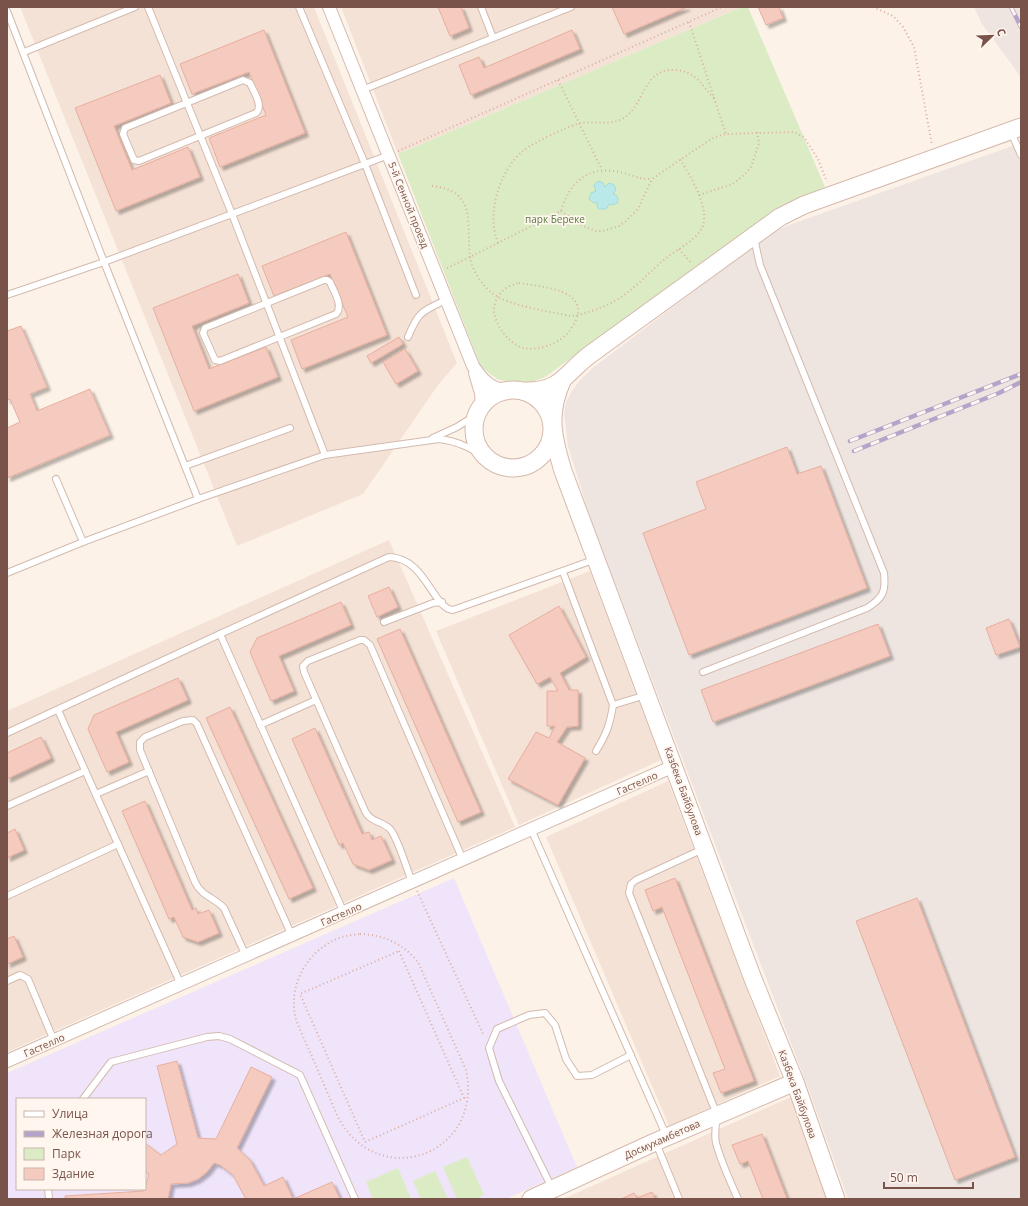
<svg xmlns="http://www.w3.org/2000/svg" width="1028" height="1206" viewBox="0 0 1028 1206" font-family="'Open Sans',sans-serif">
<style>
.residential{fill:#f5e2d6}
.industrial{fill:#eee5e1}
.education{fill:#efe4fa;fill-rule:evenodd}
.green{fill:#dbecc5}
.water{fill:#bbe8e8;stroke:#a1dbdb}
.building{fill:#f4cbbe;stroke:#e8ae9e;filter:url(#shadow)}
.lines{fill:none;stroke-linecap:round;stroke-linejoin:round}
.lane-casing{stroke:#d3baaf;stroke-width:8}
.street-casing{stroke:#d3baaf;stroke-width:14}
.secondary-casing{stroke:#d6b9ac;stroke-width:19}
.path{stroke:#daaea1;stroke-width:2;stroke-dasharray:1 3;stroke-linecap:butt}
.lane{stroke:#fff;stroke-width:6}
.street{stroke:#fff;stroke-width:12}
.secondary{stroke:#fff;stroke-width:17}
.rail-casing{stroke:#b2a5c9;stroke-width:4.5}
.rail{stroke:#fff6ef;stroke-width:3;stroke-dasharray:9;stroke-linecap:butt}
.labels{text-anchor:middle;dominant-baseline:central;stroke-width:3.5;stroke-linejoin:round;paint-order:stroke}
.street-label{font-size:10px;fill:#79534a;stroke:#fff6ef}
.park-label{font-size:10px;fill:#597a3f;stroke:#fff6ef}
</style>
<defs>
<filter id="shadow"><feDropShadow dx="3.5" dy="3.5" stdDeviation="1" flood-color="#0004"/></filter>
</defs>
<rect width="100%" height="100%" fill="#fdf2e8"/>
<g class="residential">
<path d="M20,7H314L457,363L438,385L363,494L237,546Z"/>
<path d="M341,7H742L398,154Z"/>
<path d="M389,540L515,827L7,1052V711Z"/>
<path d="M590,571L661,760L519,825L436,631Z"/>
<path d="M668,781L780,1076L669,1126L546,837Z"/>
<path d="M791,1097L828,1199H563Z"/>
</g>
<g class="industrial">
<path d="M974,7H1021V77L982,24Z"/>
<path d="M1021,143V1199H848L807,1085L590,517L568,446L564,413L566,402L572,391L580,380L594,367L769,234L789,225Z"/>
</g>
<path class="education" d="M454,878L577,1167L506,1199H7V1073ZM17,1099H145V1189H17Z"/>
<g class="green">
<path d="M742,7H748L825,187L783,205L545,377L530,383H515L497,379L481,367L398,154Z"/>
<path d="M467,1157L484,1195L475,1199H457L443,1167Z"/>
<path d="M398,1168L411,1199H373L366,1182Z"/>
<path d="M435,1171L448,1199H421L413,1181Z"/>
</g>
<path class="water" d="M598,181L603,183L605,187L609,183L614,185L616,190L613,194C618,195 619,199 617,203L612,205L609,204L607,208L605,209H599L597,206V202L594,203L589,199L591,193L596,191L594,185Z"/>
<g class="building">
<path d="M438,7H461L469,28L450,36Z"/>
<path d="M612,7H687L624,34Z"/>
<path d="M758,7H779L783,18L766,25Z"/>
<path d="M264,30L305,133L220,167L209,138L266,115L249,72L192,94L180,64Z"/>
<path d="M572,30L580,49L471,95L459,65L479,57L484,68Z"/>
<path d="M160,75L171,103L114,126L132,170L188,147L200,177L116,211L75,108Z"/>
<path d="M346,232L387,335L302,369L291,340L348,317L330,274L274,296L262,266Z"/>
<path d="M238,274L249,303L192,326L209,369L266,347L278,377L194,411L153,308Z"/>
<path d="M21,326L47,387L30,394L37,411L90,389L110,435L7,478V428L20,422L10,399L7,400V331Z"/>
<path d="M399,337L403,344L371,363L367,356Z"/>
<path d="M405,349L418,371L396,384L383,362Z"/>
<path d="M787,447L797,474L821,466L867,588L689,655L643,533L706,509L696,482Z"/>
<path d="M389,587L398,607L377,617L368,596Z"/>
<path d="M341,602L351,625L279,656L294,691L271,701L250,652L257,638Z"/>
<path d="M559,606L586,657L560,673L569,690H578V726L567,727L557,742L585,758L558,805L508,779L536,732L549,738L555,726H547V691H558L550,677L537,684L509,635Z"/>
<path d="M1009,619L1020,647L996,655L986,628Z"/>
<path d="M878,624L890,656L713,722L701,690Z"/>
<path d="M400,629L481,812L458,822L377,639Z"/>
<path d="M178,678L188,700L116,732L129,762L107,772L88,729L94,715Z"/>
<path d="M230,707L313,888L289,899L206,718Z"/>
<path d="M315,728L362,834L369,832L372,840L381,836L392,860L369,870L353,864L343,843L339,845L292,739Z"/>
<path d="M41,737L51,758L7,779V753Z"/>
<path d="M145,801L192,910L196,908L198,914L209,910L219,933L198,942L183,937L174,917L169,919L122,811Z"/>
<path d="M15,829L24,850L7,858V833Z"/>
<path d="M675,878L754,1081L721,1093L713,1073L725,1069L662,907L653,911L645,890Z"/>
<path d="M917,898L1015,1157L955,1180L856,921Z"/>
<path d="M14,936L23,957L7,964V939Z"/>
<path d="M177,1061L198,1138L216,1139L251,1067L272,1077L237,1148L250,1160L264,1186L283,1177L293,1199H246L233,1175L220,1165L214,1163L207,1172L198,1179L188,1183L171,1184L168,1199H65V1196L144,1191L149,1174L145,1171V1143L161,1155L177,1144L157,1066Z"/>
<path d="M762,1134L787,1199H763L748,1161L740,1164L732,1145Z"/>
<path d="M332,1182L340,1199H293Z"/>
<path d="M652,1192L655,1199H621L634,1193L637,1198Z"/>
</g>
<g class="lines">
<g class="lane-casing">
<g id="lane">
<path d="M148,7L232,214L325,455"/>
<path d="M299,7L365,164L416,295"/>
<path d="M481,7L493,38"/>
<path d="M7,11L104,262L198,499"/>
<path d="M24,52L135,7"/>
<path d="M243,80L250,83C253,91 264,106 256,113L139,161L134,160L123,134L125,128Z"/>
<path d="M362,90L571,7"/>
<path d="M1011,132L1021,155"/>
<path d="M104,262L389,155"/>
<path d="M324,280H327L330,282C333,290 344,306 336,314L220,361L215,360L203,333L205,328Z"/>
<path d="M7,295L104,262"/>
<path d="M408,337C418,312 422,311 446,300"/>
<path d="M433,438L457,427L476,415"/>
<path d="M185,466L290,428"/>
<path d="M56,479L83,542"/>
<path d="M563,572L613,705L646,695"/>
<path d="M7,573L83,542L198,499L325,455L439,439C458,441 473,449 489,460"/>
<path d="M384,622L433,603L442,602"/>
<path d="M220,634L344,913"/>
<path d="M703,672L867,608C883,598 886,592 884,573L760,265L754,238"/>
<path d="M58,710L181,985"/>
<path d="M260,725L316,700"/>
<path d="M7,733L220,634L389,557C426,558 432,608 453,610L596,559"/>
<path d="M596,751C606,735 610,725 613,705"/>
<path d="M96,794L149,771"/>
<path d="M7,806L85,771"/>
<path d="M531,829L666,1135"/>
<path d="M703,849L636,880L631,884L629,893L717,1115C716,1124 714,1134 716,1143C721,1162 730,1181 738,1199"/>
<path d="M412,882C407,870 398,838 390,829C382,821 370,822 365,811L304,672L303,666L308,661L360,640H364L370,645L463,860"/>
<path d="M7,896L118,844"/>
<path d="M246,956L224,908C214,897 202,897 195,882L140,750V742L145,737L183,721L193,720L197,724L292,936"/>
<path d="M7,981L20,975L28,979L54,1041"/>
<path d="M83,1099L111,1062L207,1037L219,1036L230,1039L300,1075L355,1199"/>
<path d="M656,1143L679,1199"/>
<path d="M552,1188L499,1081L489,1048L497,1029L529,1015L545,1013L555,1025L566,1059L577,1076L592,1075L631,1055"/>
<path d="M48,1189L49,1199"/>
</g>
</g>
<g class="street-casing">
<g id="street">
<path d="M329,7L473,366C481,378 489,388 504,390"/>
<path d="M475,373L481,393L482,405"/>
<path d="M7,1061L674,766"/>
</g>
</g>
<g class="secondary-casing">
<g id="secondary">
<path d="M562,381C547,414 553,438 563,471L753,979L795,1082L836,1199"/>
<circle cx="513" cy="429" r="39"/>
<path d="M526,391C561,391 564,375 588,356L780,217L804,205L1021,127"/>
<path d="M531,1199L655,1142L795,1082"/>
</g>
</g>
<g class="path">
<path d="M873,7L893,16L903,27L914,47L932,145"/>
<path d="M689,22L726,134"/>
<path d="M558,80L602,170"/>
<path d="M398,151L722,7"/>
<path d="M432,186C478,191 466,224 470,257C472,270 481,284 492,293C509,306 548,311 570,316C583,315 599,309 611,303C632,292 647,274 665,259C675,251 687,245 695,237C700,232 703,228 704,221C706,201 690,176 680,159"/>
<path d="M699,195L733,184L746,173L751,167L759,143L757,132"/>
<path d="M561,211L579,224L595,231H603L619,226L626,221L638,209L652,179L708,141L715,137L726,134L794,132L804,137L818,159L827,182"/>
<path d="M498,243C486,214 499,171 523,151C534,142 564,128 577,124C592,120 608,126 622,119C645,107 642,68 675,70C697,71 702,87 715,99"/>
<path d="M679,249L691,263"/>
<path d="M447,268L470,257L561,211C569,183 588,165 619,172C631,174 640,180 652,179"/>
<path d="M519,283C541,287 593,289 574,324C569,334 559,342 549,345C542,348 532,350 524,348C510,346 494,324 494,310C494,296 506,285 519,283Z"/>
<path d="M417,891L484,1036"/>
<path d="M360,934C385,935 403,944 418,962L466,1070C484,1155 378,1193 338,1117C328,1095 319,1072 309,1050C305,1040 299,1029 296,1019C288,990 303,958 329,943C338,937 349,935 360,934Z"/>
<path d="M399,951L464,1098L365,1142L300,994Z"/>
</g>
<use href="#lane" class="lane"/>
<use href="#street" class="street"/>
<use href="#secondary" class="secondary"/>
<g class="rail-casing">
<g id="rail">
<path d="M1011,7L1021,27"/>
<path d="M850,441L1021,374"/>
<path d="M854,451L999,393L1021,382"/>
</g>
</g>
<use href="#rail" class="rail"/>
</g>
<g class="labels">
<g class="street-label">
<text transform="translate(409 205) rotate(68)">5-й Сенной проезд</text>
<text transform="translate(637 783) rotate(-24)">Гастелло</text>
<text transform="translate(684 791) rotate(70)">Казбека Байбулова</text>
<text transform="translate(341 914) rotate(-24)">Гастелло</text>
<text transform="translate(44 1045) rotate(-24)">Гастелло</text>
<text transform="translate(798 1094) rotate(70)">Казбека Байбулова</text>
<text transform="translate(662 1139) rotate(-24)">Досмухамбетова</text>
</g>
<g class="park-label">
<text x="555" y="219">парк Береке</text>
</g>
</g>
<rect width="1028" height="1206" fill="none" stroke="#79534a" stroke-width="16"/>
<rect x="16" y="1098" width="130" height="92" fill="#fff6ef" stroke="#c9b5ad"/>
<rect x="24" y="1111" width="20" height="6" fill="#ffffff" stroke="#c9b5ad"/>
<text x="52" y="1118" font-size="12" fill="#79534a">Улица</text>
<rect x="24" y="1131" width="20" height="6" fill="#b2a5c9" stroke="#c9b5ad"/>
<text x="52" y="1138" font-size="12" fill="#79534a">Железная дорога</text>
<rect x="24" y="1148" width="20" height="12" fill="#dbecc5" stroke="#c9b5ad"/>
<text x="52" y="1158" font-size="12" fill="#79534a">Парк</text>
<rect x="24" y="1168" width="20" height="12" fill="#f4cbbe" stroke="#c9b5ad"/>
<text x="52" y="1178" font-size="12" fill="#79534a">Здание</text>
<g transform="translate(992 36) rotate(67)" stroke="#fff6ef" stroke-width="3" paint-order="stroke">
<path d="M0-3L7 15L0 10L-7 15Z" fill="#79534a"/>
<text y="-6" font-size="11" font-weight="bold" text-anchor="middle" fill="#79534a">С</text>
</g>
<path d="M884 1182v6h89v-6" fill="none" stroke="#79534a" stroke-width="2"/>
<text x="890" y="1182" font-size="12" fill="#79534a" stroke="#fff6ef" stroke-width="3" paint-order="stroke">50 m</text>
</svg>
